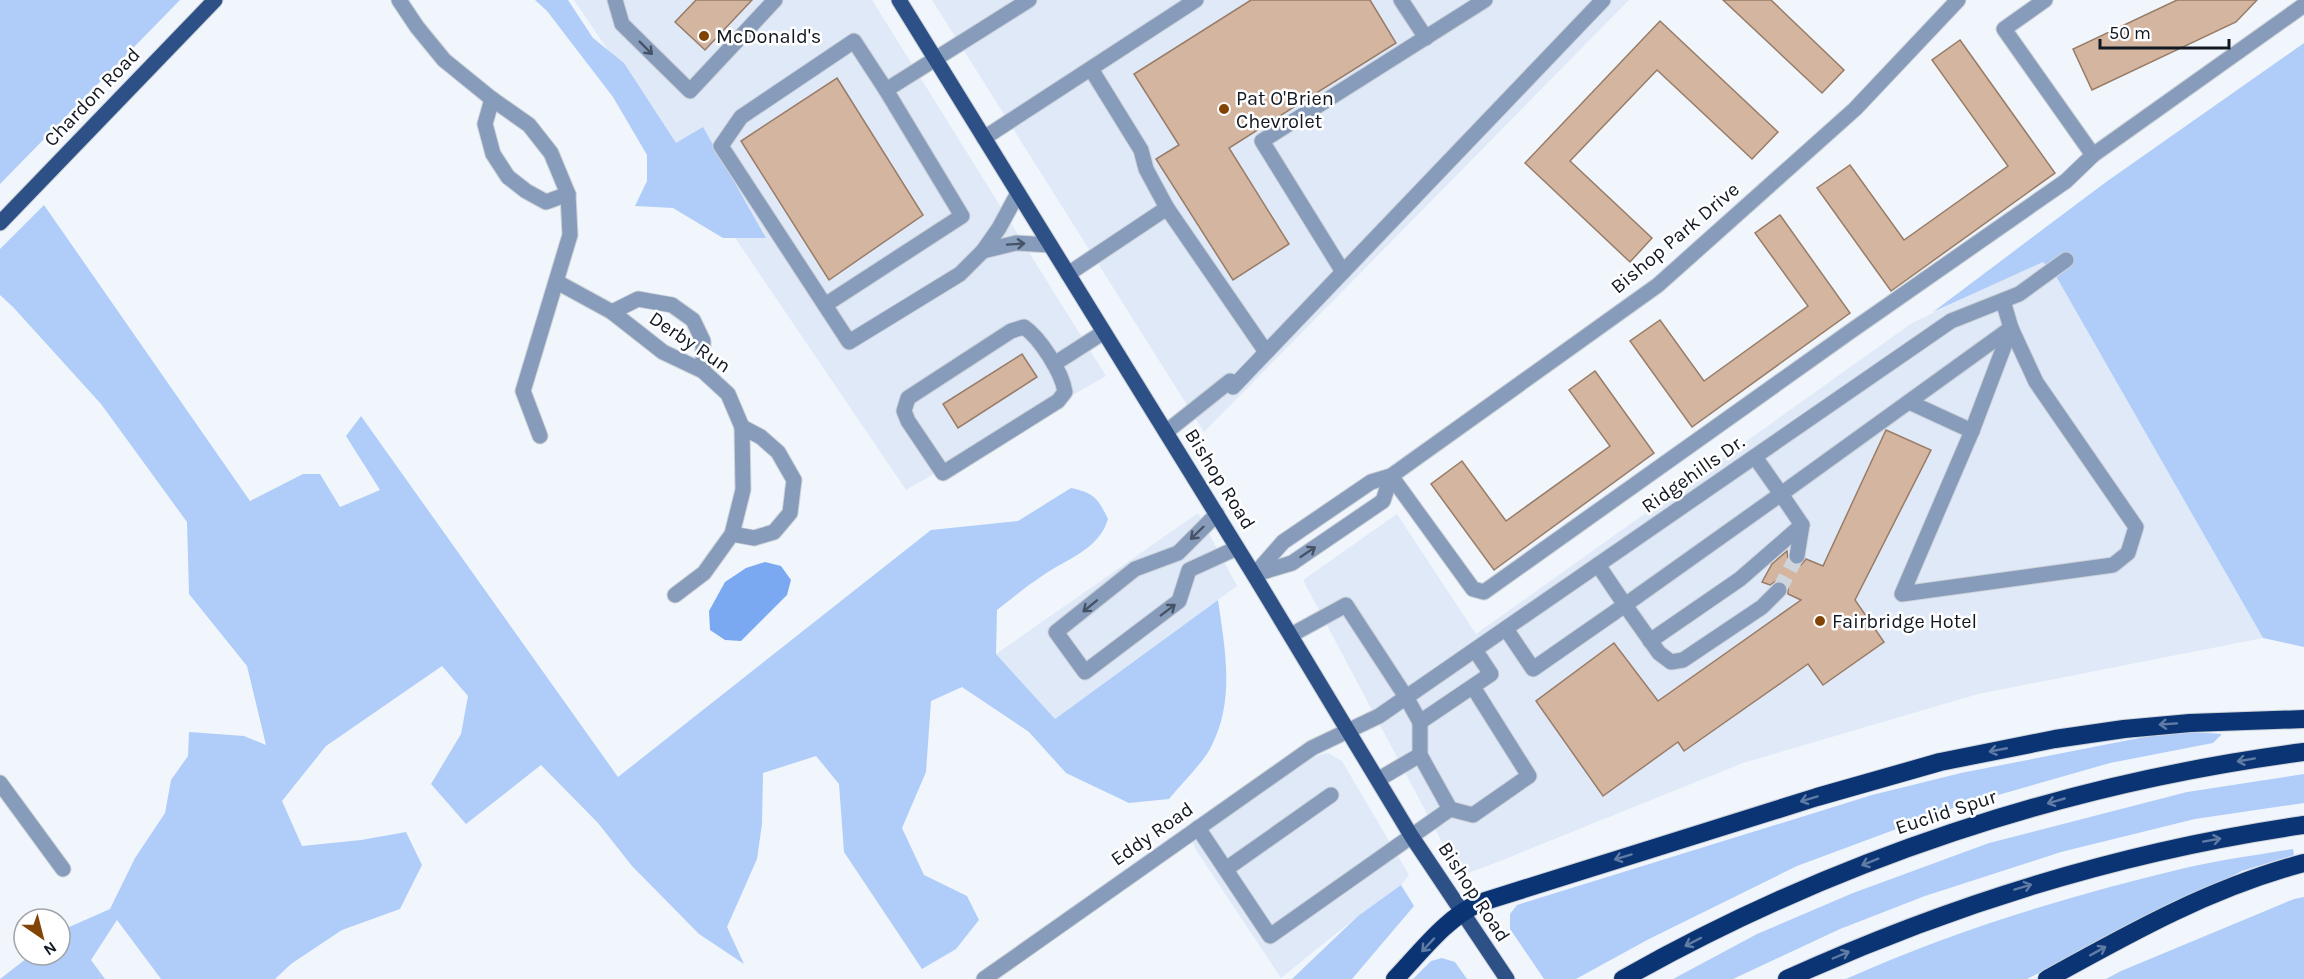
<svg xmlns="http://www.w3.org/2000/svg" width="2304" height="979" viewBox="0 0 2304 979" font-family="Karla,sans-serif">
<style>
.built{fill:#e0e9f8}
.green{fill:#b0cdf9}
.water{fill:#7aa9f1}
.building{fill:#d4b59f;stroke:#987c67;stroke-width:1.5}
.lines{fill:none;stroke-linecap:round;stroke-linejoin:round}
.minor-tunnel{stroke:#cfd5db;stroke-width:15;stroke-dasharray:15 8;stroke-linecap:butt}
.minor-casing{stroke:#cdd2d9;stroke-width:17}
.major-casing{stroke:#cdd2d9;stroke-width:17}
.highway-casing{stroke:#cdd2d9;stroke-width:20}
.minor{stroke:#879cbb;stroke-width:15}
.major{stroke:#2d5087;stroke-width:15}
.highway{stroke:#0a3473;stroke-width:18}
.oneway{stroke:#465367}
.oneway2{stroke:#607ba4}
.poi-dot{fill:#824404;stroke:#fff;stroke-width:2}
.labels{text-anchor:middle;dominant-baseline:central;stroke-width:5;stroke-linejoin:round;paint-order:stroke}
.poi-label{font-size:20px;fill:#111822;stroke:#fff;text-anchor:start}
.street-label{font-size:20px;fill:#111822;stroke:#fff}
</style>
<rect width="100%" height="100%" fill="#f1f6fc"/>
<g class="built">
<path d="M574,0H872L1106,376L906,490Z"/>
<path d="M932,0H1629L1204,432Z"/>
<path d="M2042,261L2057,278L2263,638L1978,694L1743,763L1490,865L1460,876L1303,580L1397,514L1476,634L1912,323Z"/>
<path d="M1198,513L1237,586L1055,719L996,654Z"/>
<path d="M1328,753L1342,761L1409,875L1401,885L1358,916L1281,978L1196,850L1191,839L1303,759Z"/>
</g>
<g class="green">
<path d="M0,0H180L0,184Z"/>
<path d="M535,0H568L593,38L624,63L676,143L703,127L766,238H723L673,208L635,206L647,181V155L613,97L547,11Z"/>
<path d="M2304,43V647L2263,638L2057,278L2043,262L1933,312L2106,182Z"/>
<path d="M44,205L250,501L303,474H320L340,507L380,490L346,436L361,416L618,777L931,530L1018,521L1071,488C1094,493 1098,498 1108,519C1099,550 1066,559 1042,576C1027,586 1012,598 997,610L996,654L1055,719L1218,600C1225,649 1235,699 1212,745C1205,761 1181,784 1169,799L1129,803L1066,773L1029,732L962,687L931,701L926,772L902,828L924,875L967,896L979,920L956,949L922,969L844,852L839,784L816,756L763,773L762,824L757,859L727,927L744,964L699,934L632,866L598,823L541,765L466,824L431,784L461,734L468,696L442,666L326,746L282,801L302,846L361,840L406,832L422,865L400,909L342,930L291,964L275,979H161L117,920L91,960L105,979H0L31,955H60V931L110,909L135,858L165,813L171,780L188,756L189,732L244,736L266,745L247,666L189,594L187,522L101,404L13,307L0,295V249Z"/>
<path d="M2175,731L2222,734L2213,743L2110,763L1953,808L1797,866L1649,939L1576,979H1544L1510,929V914L1517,905L1872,795L1961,773Z"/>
<path d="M2304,774V803L2195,819L2061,852L1925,896L1840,929L1733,979H1673L1757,934L1853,893L1989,843L2187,792Z"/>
<path d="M2293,849L2294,855L2242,871L2027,979H1846C1955,930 2069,896 2185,868C2220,860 2257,855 2293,849Z"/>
<path d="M1401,885L1414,906L1352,979H1292L1358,916Z"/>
<path d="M2304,897V979H2106L2121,971L2294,899Z"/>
<path d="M1442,958L1455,962L1467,979H1413L1431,961Z"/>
</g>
<path class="water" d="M765,562L781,566L791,580L787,595L741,641L725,640L710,630L709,611L725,582L746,568Z"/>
<g class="building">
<path d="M696,0H752L705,50L675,22Z"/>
<path d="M1251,0H1370L1396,43L1229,148L1289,244L1233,280L1156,159L1179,145L1134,74Z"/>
<path d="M1723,0H1771L1844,70L1822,93Z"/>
<path d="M2177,0H2257L2236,22L2092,90L2073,49Z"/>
<path d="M1660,21L1778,132L1752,159L1657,70L1570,161L1652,238L1630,262L1525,163Z"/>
<path d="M1960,40L2055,173L1891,291L1817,188L1850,165L1904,240L2008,166L1932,60Z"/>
<path d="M837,78L923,215L829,280L741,141Z"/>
<path d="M1780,215L1850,313L1692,427L1630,341L1660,320L1704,381L1808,306L1755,233Z"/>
<path d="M1022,354L1037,377L958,428L943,404Z"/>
<path d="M1595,371L1654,453L1494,570L1431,484L1462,461L1506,521L1610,446L1569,390Z"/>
<path d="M1886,430L1931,450L1855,600L1884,642L1823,685L1808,664L1684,751L1678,742L1603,796L1536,701L1614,643L1658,701L1801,600L1788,594V587L1782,581H1776L1770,585L1762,582L1772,564L1787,551L1788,560L1795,565H1801L1806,559L1823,566Z"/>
</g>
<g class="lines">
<path class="minor-tunnel" d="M1779,590L1797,556"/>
<g class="minor-casing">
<g id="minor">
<path d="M399,0L417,27L444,60L492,99L529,125L551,153L568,194L570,235L523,391L540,436"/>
<path d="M615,0L622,24L690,91L775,0"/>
<path d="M1401,0L1426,38"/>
<path d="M2045,0L2004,29L2093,155L2304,5"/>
<path d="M1091,69L1141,150L1146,169L1167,208L1266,352"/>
<path d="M886,90L854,41L741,117L721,146L849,342L960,274L983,251L999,228L1018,193"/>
<path d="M492,99L485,124L493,154L508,177L526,191L546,202L568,194"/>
<path d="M984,138L1196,0"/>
<path d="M983,251L1016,243L1050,245"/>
<path d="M1343,272L1262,141L1485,0"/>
<path d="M1068,274L1167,208"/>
<path d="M557,282L612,312L663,352L703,371L728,394L742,427L743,490L732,534L704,573L675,595"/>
<path d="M825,305L962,216L886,90L1029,0"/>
<path d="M612,312L638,299L672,305L693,320L703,341V371"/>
<path d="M1024,327C1040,338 1062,372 1065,392L1058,401L943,473L908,421L904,411L908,398L1011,331Z"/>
<path d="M1054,364L1104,332"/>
<path d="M1233,387L1603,0"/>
<path d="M1909,402L1972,431L1902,594L2113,565L2128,553L2136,527L2036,382L2011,328"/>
<path d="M1972,431L2011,328"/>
<path d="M1166,432L1230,381"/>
<path d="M1755,457L1781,494L1625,605L1659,653L1671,662L1683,660L1762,607L1779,590"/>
<path d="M1391,476L1473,589L1484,592L1851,331L2066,181L2093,155"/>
<path d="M1217,514L1178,553L1135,569L1056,632L1085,672L1179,601L1189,570L1237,548"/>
<path d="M732,534L754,538L774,532L790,513L794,480L778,452L761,437L742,427"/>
<path d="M1797,556L1802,525L1781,494L2011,328L2003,301"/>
<path d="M1256,574L1292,563L1383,501L1391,476"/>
<path d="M1254,575L1283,542L1371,482L1391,476L1658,285L1855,109L1958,0"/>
<path d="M1506,629L1533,669L1625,605L1598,565"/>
<path d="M1291,635L1346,605L1406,697L1420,722L1491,674L1475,650"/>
<path d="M1650,641L1740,579L1802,525"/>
<path d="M1420,722V755L1450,809"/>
<path d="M1379,779L1420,755"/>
<path d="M0,783L63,869"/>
<path d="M1198,828L1270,936L1450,809L1473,815L1529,776L1473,687"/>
<path d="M1226,869L1331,795"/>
<path d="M984,979L1312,748L1379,716L1951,321L2019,294L2066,260"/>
</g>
</g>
<g class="major-casing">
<g id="major">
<path d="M899,0L1254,575L1412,837L1507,979"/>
<path d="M0,223L215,0"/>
</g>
</g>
<g class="highway-casing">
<g id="highway">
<path d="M1395,979C1421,952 1445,919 1479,903L1817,797L1940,762L2055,739L2124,729L2190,723L2304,719"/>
<path d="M1623,979C1833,860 2065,783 2304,752"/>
<path d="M1787,979C1954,903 2122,851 2304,825"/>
<path d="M2047,979C2130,933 2212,887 2304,863"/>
</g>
</g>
<use href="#minor" class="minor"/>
<use href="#major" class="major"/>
<use href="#highway" class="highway"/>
</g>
<defs><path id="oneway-shaft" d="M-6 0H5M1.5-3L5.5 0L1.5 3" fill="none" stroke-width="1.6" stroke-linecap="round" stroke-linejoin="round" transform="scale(1.5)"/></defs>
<g class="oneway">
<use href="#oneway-shaft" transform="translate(646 48) rotate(45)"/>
<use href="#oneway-shaft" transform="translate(1016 244) rotate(-4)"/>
<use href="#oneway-shaft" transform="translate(1197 533) rotate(136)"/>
<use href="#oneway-shaft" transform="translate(1308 552) rotate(-34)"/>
<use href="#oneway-shaft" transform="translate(1090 606) rotate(141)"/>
<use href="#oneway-shaft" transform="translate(1168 610) rotate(-37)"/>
</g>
<g class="oneway2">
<use href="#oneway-shaft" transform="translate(2168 724) rotate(176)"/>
<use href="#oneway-shaft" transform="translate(1998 750) rotate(169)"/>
<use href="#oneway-shaft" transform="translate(2246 760) rotate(170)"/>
<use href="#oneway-shaft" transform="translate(1809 799) rotate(163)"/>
<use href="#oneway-shaft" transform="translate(2056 801) rotate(164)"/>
<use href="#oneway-shaft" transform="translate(2212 840) rotate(-10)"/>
<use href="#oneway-shaft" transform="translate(1623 857) rotate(163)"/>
<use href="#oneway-shaft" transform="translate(1870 862) rotate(158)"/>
<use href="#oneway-shaft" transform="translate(2023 887) rotate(-17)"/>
<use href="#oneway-shaft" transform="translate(1693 942) rotate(153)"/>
<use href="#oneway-shaft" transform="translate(1428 945) rotate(133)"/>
<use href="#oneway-shaft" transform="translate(2098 951) rotate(-29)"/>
<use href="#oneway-shaft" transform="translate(1841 955) rotate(-23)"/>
</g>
<g class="poi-dot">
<circle cx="704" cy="36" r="6"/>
<circle cx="1224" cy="109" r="6"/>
<circle cx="1820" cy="621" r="6"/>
</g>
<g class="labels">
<g class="poi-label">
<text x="716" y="36">McDonald's</text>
<text x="1236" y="98">Pat O'Brien<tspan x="1236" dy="23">Chevrolet</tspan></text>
<text x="1832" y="621">Fairbridge Hotel</text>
</g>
<g class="street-label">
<text transform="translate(92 97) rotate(-46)">Chardon Road</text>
<text transform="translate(1675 238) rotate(-40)">Bishop Park Drive</text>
<text transform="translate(690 342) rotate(34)">Derby Run</text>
<text transform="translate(1693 474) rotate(-35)">Ridgehills Dr.</text>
<text transform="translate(1220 479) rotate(58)">Bishop Road</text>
<text transform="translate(1946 812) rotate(-18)">Euclid Spur</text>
<text transform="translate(1152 834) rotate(-35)">Eddy Road</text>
<text transform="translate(1474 892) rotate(57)">Bishop Road</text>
</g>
</g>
<g transform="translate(42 937) rotate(145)"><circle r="28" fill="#ffffff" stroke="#a0a3a7" stroke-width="1.5"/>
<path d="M0-4.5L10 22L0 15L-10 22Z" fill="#824404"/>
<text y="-9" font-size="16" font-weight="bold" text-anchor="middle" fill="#111822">N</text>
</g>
<path d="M2100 39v9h129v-9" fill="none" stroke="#111822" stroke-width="3"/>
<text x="2109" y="39" font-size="18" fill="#111822" stroke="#ffffff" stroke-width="4.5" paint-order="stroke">50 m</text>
</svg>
